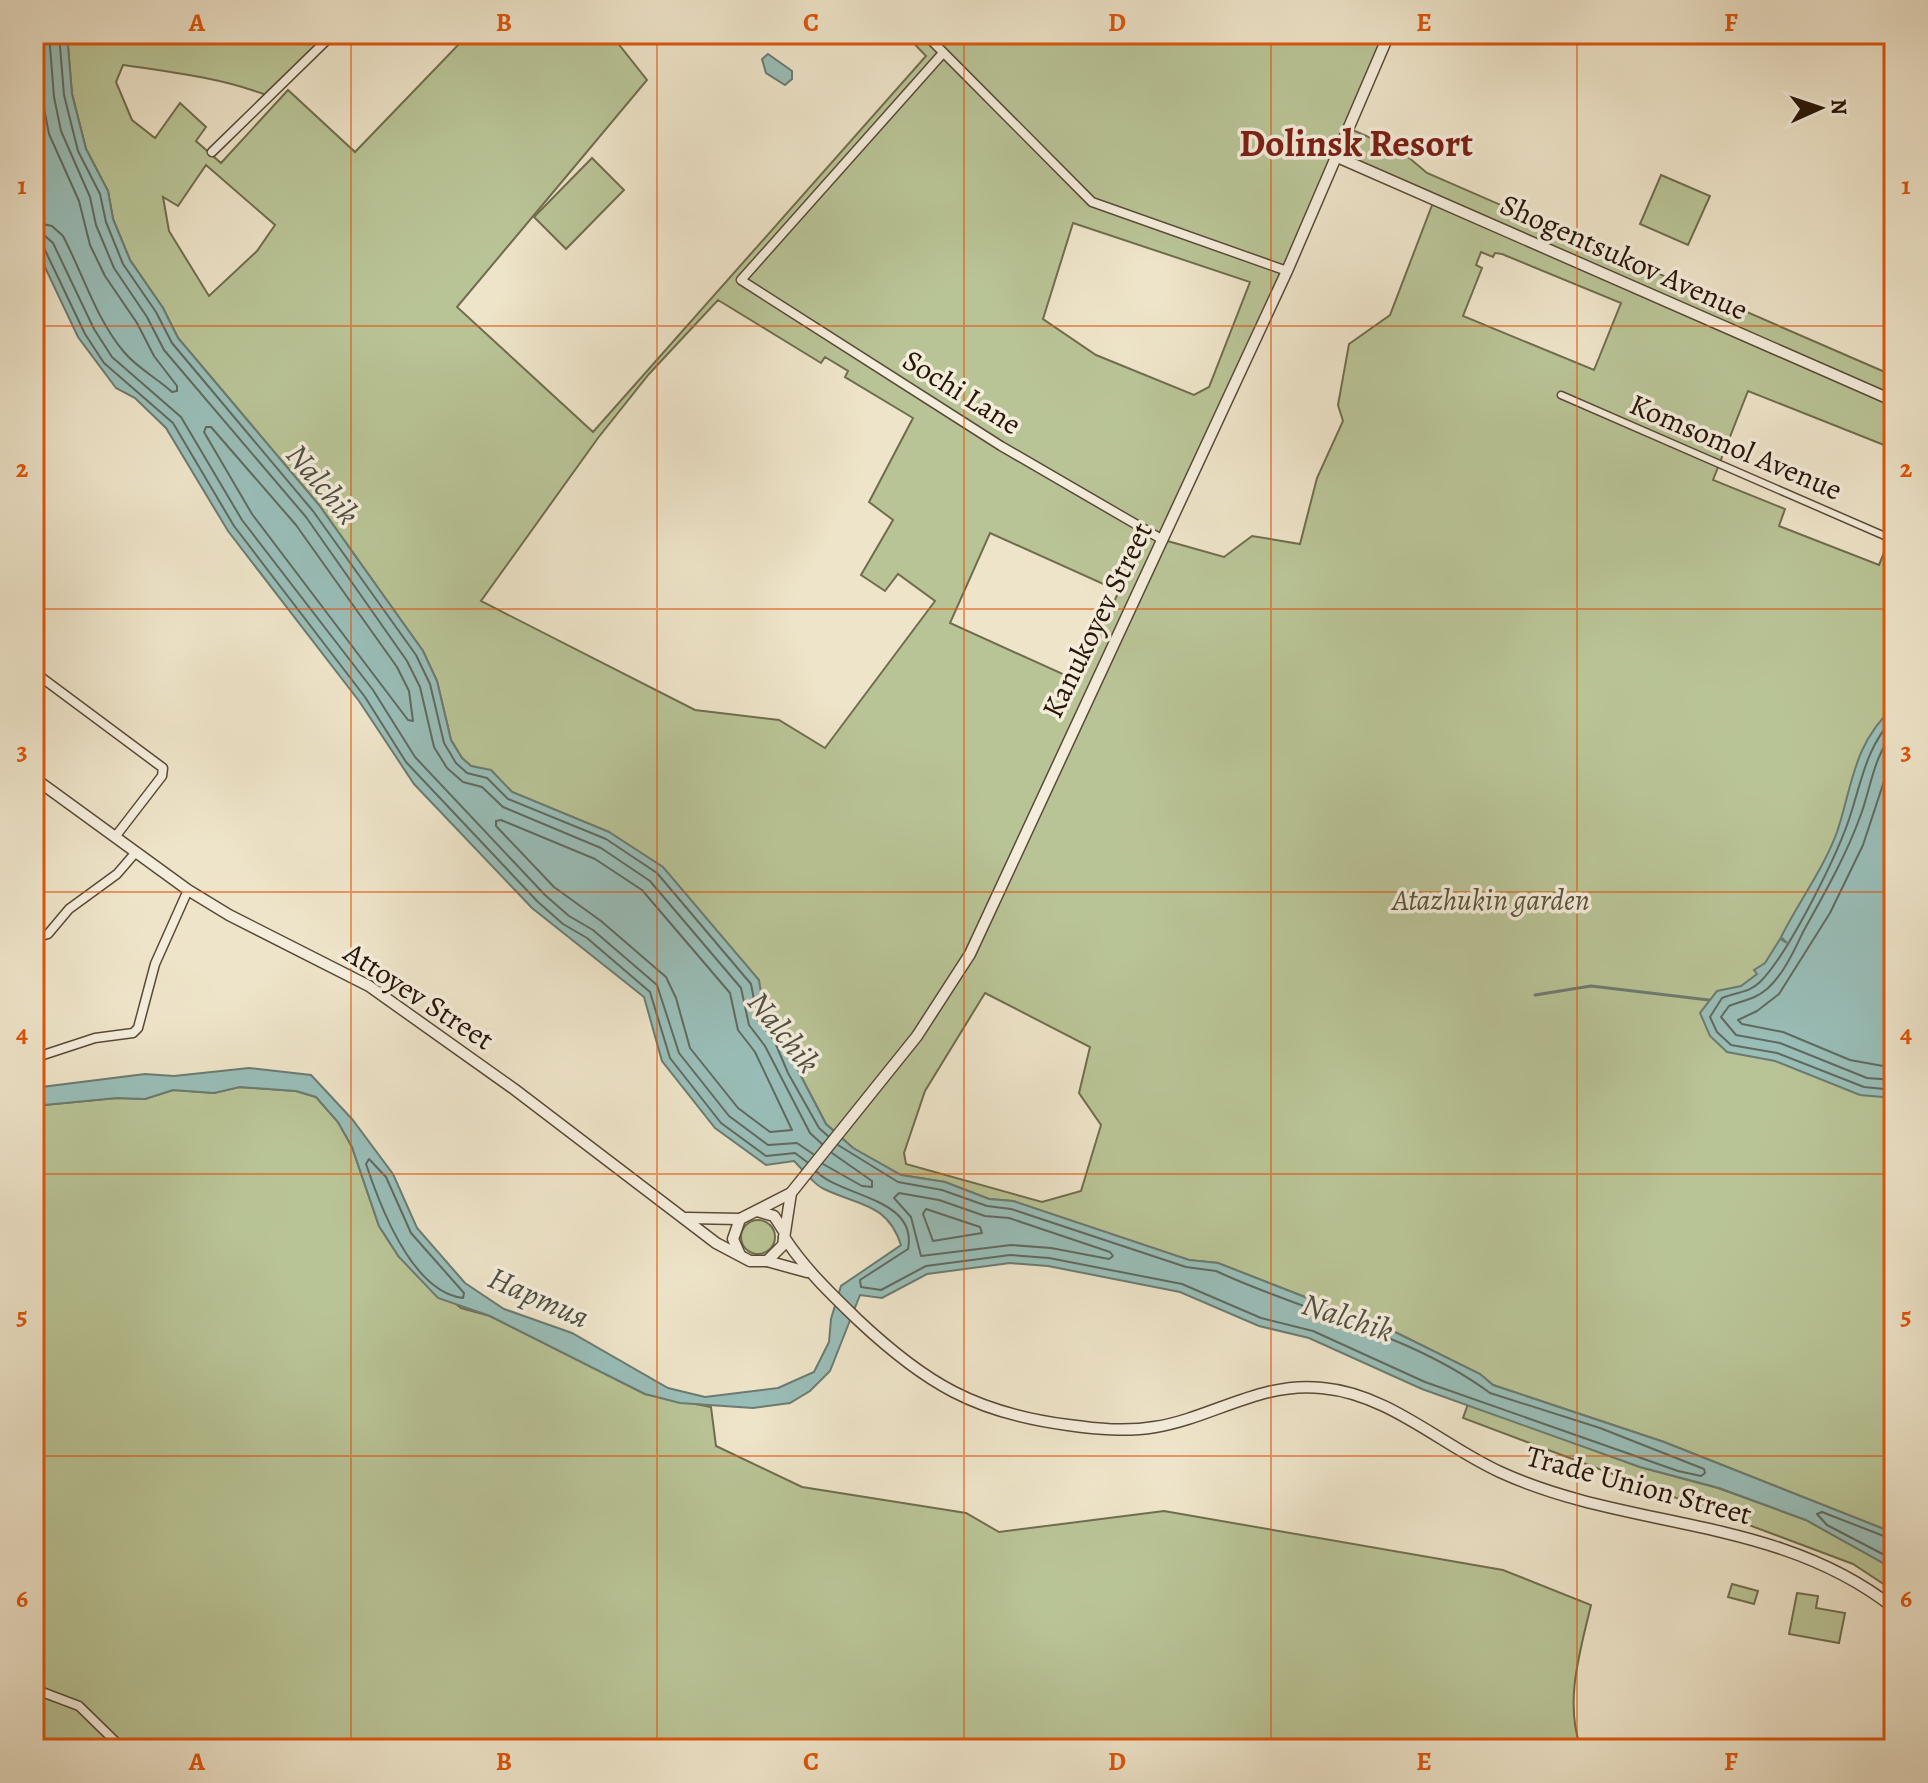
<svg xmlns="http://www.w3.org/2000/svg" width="1928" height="1783" viewBox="0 0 1928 1783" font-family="Alegreya,serif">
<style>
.green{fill:#b9c496;stroke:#706d4e;stroke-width:2;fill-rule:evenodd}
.water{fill:#99beb8;stroke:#6c7b71;stroke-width:2}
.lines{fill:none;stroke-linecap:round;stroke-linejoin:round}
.shore{stroke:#606a60;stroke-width:2}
.stream{stroke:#6c7b71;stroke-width:3}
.pedestrian-casing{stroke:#5a4a38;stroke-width:9}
.minor-casing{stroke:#5a4a38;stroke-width:11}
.tertiary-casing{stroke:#5a4a38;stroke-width:13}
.pedestrian{stroke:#f4eddc;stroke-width:6}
.minor{stroke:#f4eddc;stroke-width:8}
.tertiary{stroke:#f4eddc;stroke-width:10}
.grid{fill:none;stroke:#de560c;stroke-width:2;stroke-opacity:0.55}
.labels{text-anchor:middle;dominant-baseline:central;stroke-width:7;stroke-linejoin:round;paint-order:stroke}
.street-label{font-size:30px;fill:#281607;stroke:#f4eddc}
.park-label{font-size:30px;font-style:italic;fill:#5b5339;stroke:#f4eddc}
.water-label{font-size:32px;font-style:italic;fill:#505145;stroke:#f4eddc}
.district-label{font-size:38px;font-weight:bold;fill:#7a1f14;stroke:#f4eddc}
.neatline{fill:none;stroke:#de560c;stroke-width:3}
.grid-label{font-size:26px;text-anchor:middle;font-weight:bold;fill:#de560c}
</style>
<rect width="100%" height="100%" fill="#eee4c9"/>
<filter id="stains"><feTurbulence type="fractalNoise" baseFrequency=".0025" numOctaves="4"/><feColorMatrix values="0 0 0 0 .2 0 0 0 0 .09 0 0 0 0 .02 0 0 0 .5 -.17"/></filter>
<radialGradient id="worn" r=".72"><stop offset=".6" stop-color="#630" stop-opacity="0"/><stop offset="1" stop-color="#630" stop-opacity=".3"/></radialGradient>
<g class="green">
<path d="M67,34H333L269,96C222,78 172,72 123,65L116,82L132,120L155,138L180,103L206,127L196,141L221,163L288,90L355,152L459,44L482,34H624L617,42L647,80L457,307L593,432L926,56L905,34H1389L1348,128L1401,151L1427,173L1894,376V449L1748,391L1713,480L1785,509L1779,526L1879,565L1894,528V1533L1664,1442L1493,1385L1480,1374L1397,1333L1218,1263L1189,1260L1013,1201L989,1199L945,1182L901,1175L853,1148L826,1124L780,1036L765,1018L758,980L697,910L609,832L512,792L491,771L471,766L462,758L451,740L437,681L423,651L319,505L178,338L163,308L130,260L113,219L108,191L86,149L72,94ZM1335,156L1434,200L1390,315L1349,344L1338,405L1343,421L1317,478L1300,544L1252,536L1224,557L1164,540ZM206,165L275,225L257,251L209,296L169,231L163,197L178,206ZM1073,223L1250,282L1209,387L1194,395L1096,355L1043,319ZM1481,252L1493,257L1495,253L1502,254L1621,303L1594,370L1463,316L1482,268L1476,265ZM718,300L821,363L825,357L848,371L845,377L913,418L869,502L893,520L861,575L885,591L898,574L935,601L825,748L779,720L695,710L481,601L598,438L649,374ZM990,533L1119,591L1078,681L950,623ZM985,993L1090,1047L1079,1093L1101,1125L1081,1191L1042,1202L906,1164L904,1153L925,1091Z"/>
<path d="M592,158L624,190L566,249L534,217Z"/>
<path d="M1661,175L1710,196L1688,245L1640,224Z"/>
<path d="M239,1087L296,1091L316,1097L338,1122L352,1147L379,1226L399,1257L461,1308L490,1316L645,1394L711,1407L716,1446L802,1487L966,1513L999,1532L1164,1511L1503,1570L1591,1605C1580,1652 1564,1702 1581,1749H34V1106L117,1098L145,1099L173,1090L214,1093Z"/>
<circle cx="758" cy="1237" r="17"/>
<path d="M1468,1404L1640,1467L1718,1488L1806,1520L1894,1569V1591L1853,1564L1463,1418Z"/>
<path d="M1732,1584L1758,1591L1754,1604L1728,1597Z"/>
<path d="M1797,1593L1818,1596L1816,1608L1845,1613L1839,1643L1789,1634Z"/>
</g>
<g class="water">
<path d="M34,34H67L72,94L86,149L108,191L113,219L130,260L163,308L178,338L319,505L423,651L437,681L451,740L462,758L471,766L491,770L512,792L609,832L663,867L759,980L765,1018L780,1036L826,1124L853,1148L901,1175L945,1182L989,1199L1013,1201L1189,1260L1218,1263L1397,1333L1480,1374L1493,1385L1664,1442L1894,1533V1569L1806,1520L1719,1488L1640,1467L1422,1389L1309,1338L1259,1326L1180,1292L1048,1266L1010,1263L927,1274L882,1298L860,1295L830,1371L810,1391L790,1403L753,1408L680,1403L645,1394L490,1316L438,1298L399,1257L379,1226L352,1147L338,1122L316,1097L296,1091L240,1087L214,1093L173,1090L145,1099L117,1098L34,1106V1088L145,1074L174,1076L249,1068L311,1075L352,1119L393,1174L417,1228L465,1283L504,1309L572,1333L668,1388L705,1397L778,1388L814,1372L829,1342L831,1319L841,1286L901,1245C887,1202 858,1206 822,1188C812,1182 803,1170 794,1161L766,1165L715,1128L662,1061L644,997L532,908L414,784L359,701L228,531L166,428L135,398L116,388L78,337L34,244Z"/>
<path d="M768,54L792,71V79L785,85L766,73L762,59Z"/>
<path d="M1894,707V1098L1860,1095L1775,1061L1727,1052L1710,1036L1700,1013L1717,991L1741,986L1757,974L1754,970L1765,963L1780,939L1787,943L1781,937C1799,901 1823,870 1837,832C1852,788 1853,743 1894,707Z"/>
</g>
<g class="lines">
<g class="shore">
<path d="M49,34L54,97L61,131L90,197L96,225L114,268L147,317L164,350L306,517L407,661L420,687L434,747L447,768L463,782L482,787L503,807L601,848L650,881L741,988L749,1025L765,1046L810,1133L822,1144"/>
<path d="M59,34L64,95L78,151L100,194L106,222L123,264L156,312L172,343L313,511L416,655L430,684L444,743L456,763L467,773L487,778L508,799L606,839L657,873L751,984L758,1021L774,1040L788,1073L819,1128L828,1136"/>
<path d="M34,222L52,226L63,236C83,274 96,319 124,352C137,368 157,378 172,392L177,391V386L154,356L137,323L105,276L90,245L79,201L49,134L42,98L37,34"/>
<path d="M34,234L44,235L53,243L94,329L112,357L181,417L242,520L373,690L415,757L545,895L569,916L593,930L657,985L679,1053L729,1116L768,1145L797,1143L813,1154"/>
<path d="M34,244L44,248L85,334L104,363L173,423L234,526L365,697L406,762L538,902L563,924L587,938L650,992L670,1058L721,1123L766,1156L795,1153L807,1162"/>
<path d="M206,427H211L296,525L397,667L409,691L413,721L408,720L252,514L204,432Z"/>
<path d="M1894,717C1868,746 1863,774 1852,810C1840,851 1789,953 1760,982C1749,993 1736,992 1722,998L1710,1017L1717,1032L1731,1045L1777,1053L1864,1087L1894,1090"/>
<path d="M1894,732C1873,757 1871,788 1860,817C1845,858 1824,894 1803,932C1794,951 1783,975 1767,989C1754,1000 1743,1000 1729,1006L1721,1017L1736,1035L1780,1043L1867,1078L1894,1080"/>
<path d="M1894,751L1863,845L1830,913L1779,994L1757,1011L1738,1020L1742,1024L1783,1032L1850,1060L1894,1068"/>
<path d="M501,820L595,859L642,890L730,993L738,1030L755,1052L792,1130L770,1132L738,1108L690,1048L676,998L666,977L601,921L554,887L496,826V821Z"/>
<path d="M369,1159L386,1177L411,1233L464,1293L463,1298C412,1292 380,1206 366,1164Z"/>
<path d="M823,1164L862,1186L872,1187V1181L832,1153"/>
<path d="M817,1172C842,1197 918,1198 908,1249L860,1280L861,1287L881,1290L926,1266L1010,1255L1049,1258L1182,1284L1261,1318L1313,1331L1425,1382L1678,1471L1701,1476L1705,1473L1704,1469L1600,1428L1490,1393C1409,1333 1306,1313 1216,1271L1186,1267L1011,1209L987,1206L942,1190L898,1182L838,1145"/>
<path d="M899,1193L939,1200L985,1216L1009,1218L1110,1252L1113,1256L1109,1259L1051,1248L1011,1245L921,1256L911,1217L894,1198Z"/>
<path d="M926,1209L980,1227L982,1233L933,1241L923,1214Z"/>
<path d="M1894,1540L1822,1512L1817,1514L1827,1525L1894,1560"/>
</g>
<path class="stream" d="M1535,995L1591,986L1709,1000"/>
<g class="pedestrian-casing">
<path id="pedestrian" d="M1561,395L1894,540"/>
</g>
<g class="minor-casing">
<g id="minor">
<path d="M925,34L1092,202L1287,271"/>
<path d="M943,53L741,280L1001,446L1163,540"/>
<path d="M212,152L333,34"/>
<path d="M34,672L163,768L162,776L115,837"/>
<path d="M34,938L48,934L69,909L117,874L136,852"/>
<path d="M34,1058L95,1038L133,1033L138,1028L155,964L188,890"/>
<path d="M34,1689L79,1706L123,1749"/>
</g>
</g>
<g class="tertiary-casing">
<g id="tertiary">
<path d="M1335,156L1894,401"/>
<path d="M34,778L188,890L229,915L369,986L514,1089L716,1243L750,1261H767L807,1272"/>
<path d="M757,1211L774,1216L783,1230"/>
<path d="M687,1218L740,1219"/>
<path d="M784,1237C805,1269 830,1293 858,1320C925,1383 975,1413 1068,1425C1097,1429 1126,1432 1155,1427C1212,1418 1261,1381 1322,1388C1389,1394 1441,1445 1500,1472C1629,1531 1776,1515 1894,1608"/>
<path d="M740,1255L733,1239L740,1219L791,1193"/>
<path d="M767,1261L783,1245L791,1193L917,1036L970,954L1287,271L1389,34"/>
</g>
</g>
<use href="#pedestrian" class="pedestrian"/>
<use href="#minor" class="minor"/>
<use href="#tertiary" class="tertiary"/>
</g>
<path class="grid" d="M351,34V1749M657,34V1749M964,34V1749M1271,34V1749M1577,34V1749M34,326H1894M34,609H1894M34,892H1894M34,1174H1894M34,1456H1894"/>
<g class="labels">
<g class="street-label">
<text transform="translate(1624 257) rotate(24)">Shogentsukov Avenue</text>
<text transform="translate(962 392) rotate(32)">Sochi Lane</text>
<text transform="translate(1736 447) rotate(23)">Komsomol Avenue</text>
<text transform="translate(1097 620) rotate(-64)">Kanukoyev Street</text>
<text transform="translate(419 996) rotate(33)">Attoyev Street</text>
<text transform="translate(1639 1485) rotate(15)">Trade Union Street</text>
</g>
<g class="park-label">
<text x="1491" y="900">Atazhukin garden</text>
</g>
<g class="water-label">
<text transform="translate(323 484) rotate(50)">Nalchik</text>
<text transform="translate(784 1032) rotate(51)">Nalchik</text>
<text transform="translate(539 1297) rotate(24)">Нартия</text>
<text transform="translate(1348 1317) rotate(18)">Nalchik</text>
</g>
<g class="district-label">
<text x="1356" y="143">Dolinsk Resort</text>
</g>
</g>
<rect width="1928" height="1783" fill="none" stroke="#eee4c9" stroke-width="88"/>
<g transform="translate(1820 108) rotate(87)" stroke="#f4eddc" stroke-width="6" paint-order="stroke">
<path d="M0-6L14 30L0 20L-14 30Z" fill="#281607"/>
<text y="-12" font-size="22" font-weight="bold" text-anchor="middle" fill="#281607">N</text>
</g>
<rect x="44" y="44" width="1840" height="1695" class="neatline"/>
<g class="grid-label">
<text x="197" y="31">A</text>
<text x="504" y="31">B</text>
<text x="811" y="31">C</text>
<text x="1117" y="31">D</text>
<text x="1424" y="31">E</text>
<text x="1731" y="31">F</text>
<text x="22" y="194">1</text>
<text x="1906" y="194">1</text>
<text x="22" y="477">2</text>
<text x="1906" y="477">2</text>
<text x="22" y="759">3</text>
<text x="1906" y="759">3</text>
<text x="22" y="1042">4</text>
<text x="1906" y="1042">4</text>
<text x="22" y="1324">5</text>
<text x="1906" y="1324">5</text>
<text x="22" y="1607">6</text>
<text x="1906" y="1607">6</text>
<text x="197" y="1770">A</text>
<text x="504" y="1770">B</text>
<text x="811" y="1770">C</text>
<text x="1117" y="1770">D</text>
<text x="1424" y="1770">E</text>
<text x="1731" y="1770">F</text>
</g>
<rect width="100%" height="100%" filter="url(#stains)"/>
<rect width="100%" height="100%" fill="url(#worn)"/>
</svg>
